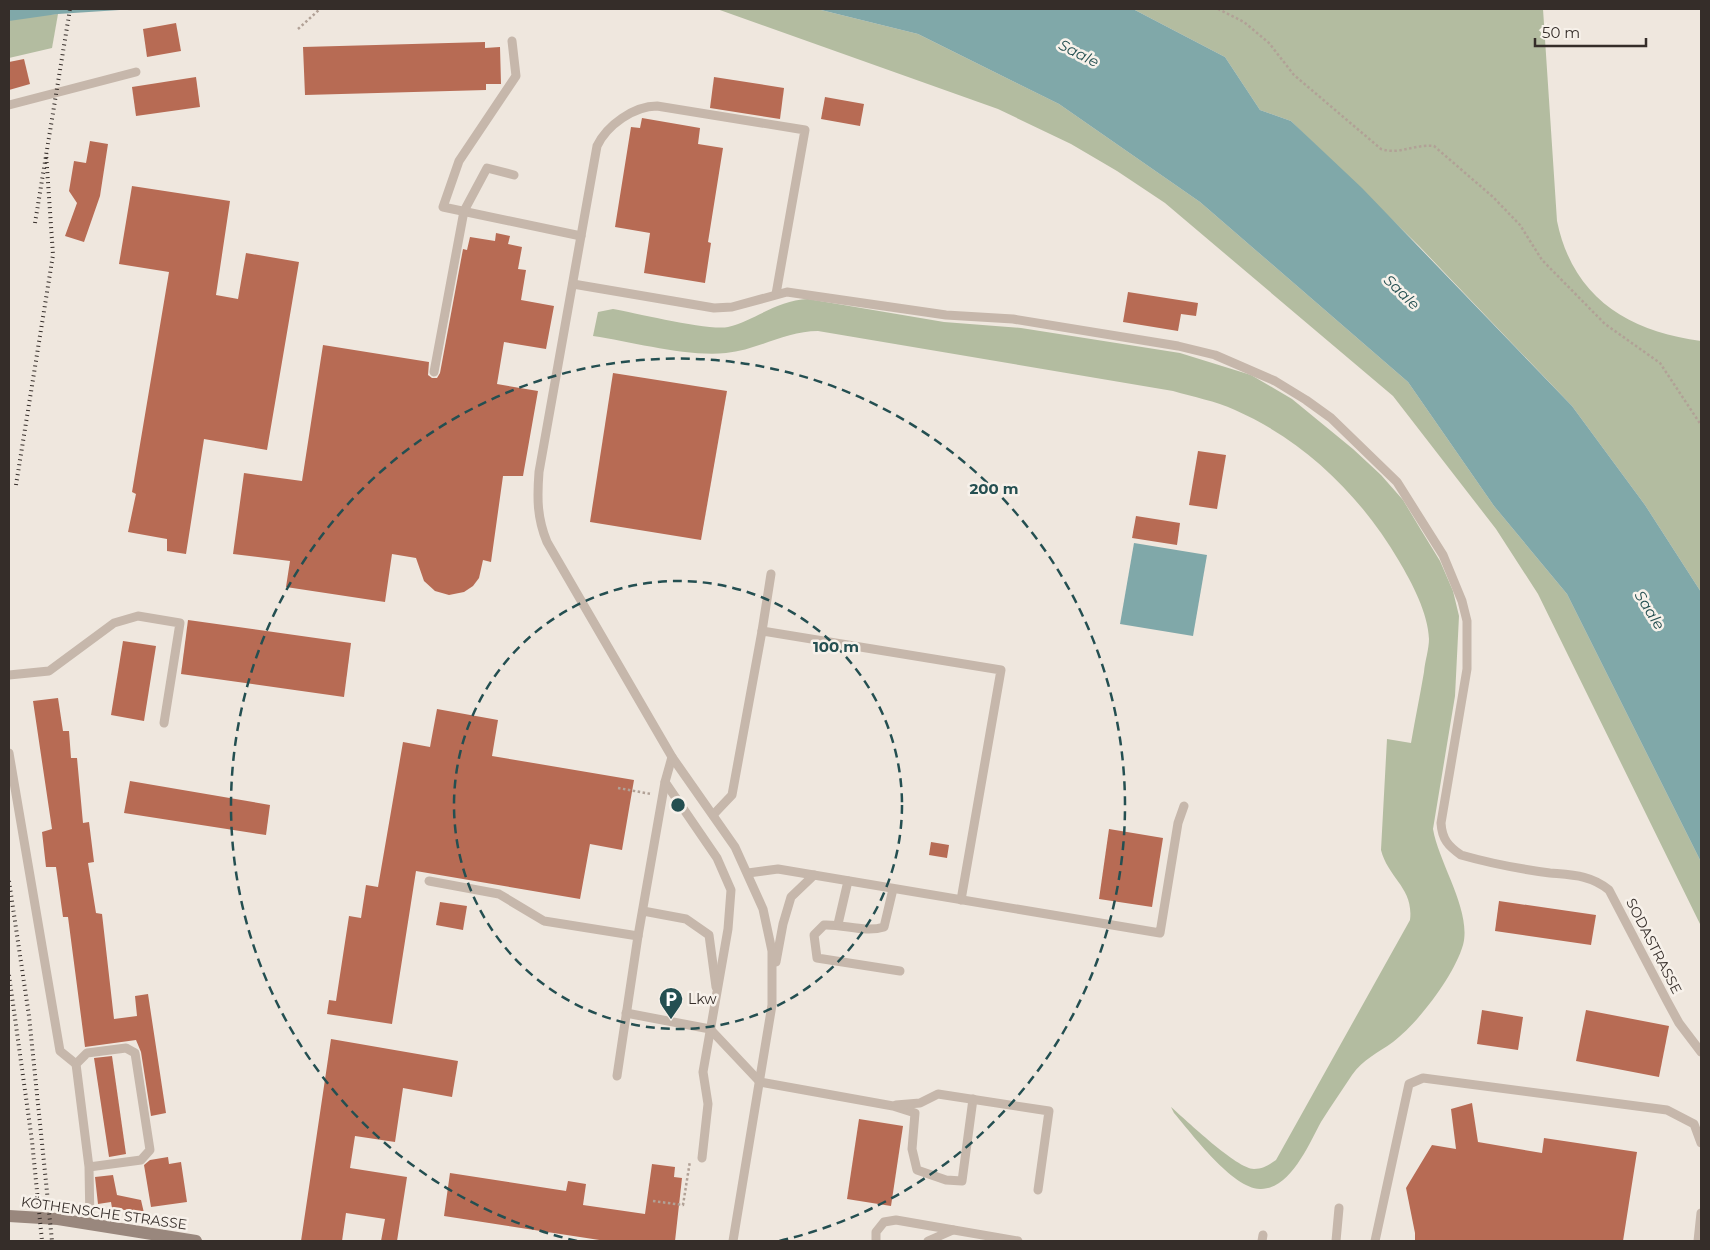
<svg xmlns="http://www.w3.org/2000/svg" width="1710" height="1250" viewBox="0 0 1710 1250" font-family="Montserrat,sans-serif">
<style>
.green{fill:#b3bca0}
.water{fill:#80a8a9}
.building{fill:#b76b54}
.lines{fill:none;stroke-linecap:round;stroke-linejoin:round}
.path{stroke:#b1a196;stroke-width:2.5;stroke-dasharray:2.5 2.5;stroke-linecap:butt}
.lane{stroke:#c6b7ab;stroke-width:9}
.secondary{stroke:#99877d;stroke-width:12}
.rail{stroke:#352d29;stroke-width:4;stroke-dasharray:1 4;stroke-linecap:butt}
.ring{fill:none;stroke:#244f51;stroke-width:2.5;stroke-dasharray:9 6}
.labels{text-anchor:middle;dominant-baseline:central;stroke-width:5;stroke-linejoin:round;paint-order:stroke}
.street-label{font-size:14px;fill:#352d29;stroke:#f7f1ea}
.poi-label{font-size:14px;fill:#352d29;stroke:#f7f1ea;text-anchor:start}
.water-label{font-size:15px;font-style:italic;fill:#244f51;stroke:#f7f1ea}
.centre{fill:#244f51;stroke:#f7f1ea;stroke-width:2.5}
.ring-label{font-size:15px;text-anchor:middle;font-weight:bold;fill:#244f51;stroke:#f7f1ea;stroke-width:5;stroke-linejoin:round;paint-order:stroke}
</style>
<rect width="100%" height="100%" fill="#efe7de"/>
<g class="green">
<path d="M717,9H817L918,34L1059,104L1200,202L1408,382L1494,506L1567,594L1701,862V926L1538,594L1496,529L1393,396L1165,203L1117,171L1071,144L998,109Z"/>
<path d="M1133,9H1543L1557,221C1573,298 1628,331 1701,341V592L1645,505L1572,406L1419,246L1291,121L1260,110L1225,57Z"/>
<path d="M58,14L52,48L9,58V18Z"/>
<path d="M808,299L944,322L1021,328L1180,353L1251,375L1292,399L1353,449L1381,475L1403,500L1421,530L1440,561L1453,591L1459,616L1455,696L1433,829C1439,864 1472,911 1463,945C1454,976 1418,1023 1393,1042C1378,1053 1363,1059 1352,1075C1342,1090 1331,1106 1321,1122C1309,1144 1290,1190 1260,1189C1232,1188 1192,1134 1174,1113L1171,1107C1186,1120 1237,1169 1254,1169C1263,1169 1269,1165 1276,1160L1410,920C1414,888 1388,878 1381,850L1387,739L1411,743C1415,719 1420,696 1424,672C1425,661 1429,649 1429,639C1428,613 1412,583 1399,561C1361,496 1305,441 1235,410C1215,401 1194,397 1173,391L818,331C786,331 757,350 726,353C687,357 633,342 593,336L598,312L613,309C636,313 709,331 728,327C756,320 777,300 808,299Z"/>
</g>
<g class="water">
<path d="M9,9H135L58,14L9,21Z"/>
<path d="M817,9H1133L1225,57L1260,110L1291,121L1362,188L1572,406L1645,505L1701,592V862L1567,594L1494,506L1408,382L1200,202L1059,104L918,34Z"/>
<path d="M1134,543L1207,555L1193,636L1120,624Z"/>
</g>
<g class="building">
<path d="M176,23L181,51L147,57L143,29Z"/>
<path d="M485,42V48L500,47L501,84H486V90L305,95L303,47Z"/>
<path d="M24,59L30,84L9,90V62Z"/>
<path d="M196,77L200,107L136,116L132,87Z"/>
<path d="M714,77L784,88L780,119L710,108Z"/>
<path d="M825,97L864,104L860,126L821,119Z"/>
<path d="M642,118L700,128L698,144L723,148L708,242L711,243L705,283L644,273L650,233L615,227L631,127L640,128Z"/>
<path d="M90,141L108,144L100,196L84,242L65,236L77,203L69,191L74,161L86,163Z"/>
<path d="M132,186L230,201L216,295L238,299L246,253L299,262L267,450L204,439L186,554L167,551V539L128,532L136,494L132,492L169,272L119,264Z"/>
<path d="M496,233L510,236L508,244L522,247L518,269L526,270L521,300L554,306L546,349L504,342L497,384L538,391L523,476H503L491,562L483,560L479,578L473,586L464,592L449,595L435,591L424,581L416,558L392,554L385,602L286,587L290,561L233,554L244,473L302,481L323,345L429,362L428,375L432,378H437L440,373L463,249L467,250L470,237L495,241Z"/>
<path d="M1128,292L1198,303L1196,316L1181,314L1178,331L1123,322Z"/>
<path d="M613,373L727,391L701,540L590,522Z"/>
<path d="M1198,451L1226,455L1217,509L1189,505Z"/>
<path d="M1136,516L1180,523L1177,545L1132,538Z"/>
<path d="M188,620L351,643L344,697L181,674Z"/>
<path d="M123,641L156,646L144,721L111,715Z"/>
<path d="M58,698L63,731H69L71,758H77L83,823L89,822L94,862L88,863L96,913L102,914L114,1019L137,1016L135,996L148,994L166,1113L151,1116L141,1052L136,1040L85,1047L68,917H63L56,867H46L42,832L52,829L33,701Z"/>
<path d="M437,709L498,720L492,756L634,780L622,850L590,844L580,899L416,871L392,1024L327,1014L329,1000L336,1001L349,916L361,918L366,885L378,887L403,742L430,747Z"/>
<path d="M130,781L270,805L266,835L124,813Z"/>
<path d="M1109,829L1163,838L1152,907L1099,899Z"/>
<path d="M931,842L949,845L947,858L929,855Z"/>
<path d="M1499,901L1596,915L1591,945L1495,931Z"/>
<path d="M440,902L467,906L463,930L436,925Z"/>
<path d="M1482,1010L1523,1017L1518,1050L1477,1044Z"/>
<path d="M1586,1010L1669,1026L1659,1077L1576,1061Z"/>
<path d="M331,1039L458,1061L452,1097L403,1088L395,1142L355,1136L350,1168L407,1177L397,1241H381L385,1219L346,1213L342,1241H301Z"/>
<path d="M112,1056L126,1154L109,1157L94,1058Z"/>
<path d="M1472,1103L1478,1142L1542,1153L1544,1138L1637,1152L1623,1241H1415V1233L1406,1188L1432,1145L1456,1149L1451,1109Z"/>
<path d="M859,1119L903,1126L891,1206L847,1199Z"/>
<path d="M168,1157L169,1164L181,1162L187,1202L151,1207L144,1165L150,1160Z"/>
<path d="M652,1164L675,1167L674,1177L682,1178L675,1241H606L444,1216L450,1173L566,1191L568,1181L586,1184L583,1205L645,1214Z"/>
<path d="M113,1175L117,1195L141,1200L144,1213L112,1208L111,1202L98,1204L95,1177Z"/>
</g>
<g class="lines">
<g class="path">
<path d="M1218,9L1244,22L1269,43L1294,75L1381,149C1400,155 1414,144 1434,146L1493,197L1520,225L1542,260L1605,324L1660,363L1701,425"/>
<path d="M298,29L320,9"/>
<path d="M618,788L651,794"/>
<path d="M653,1201L683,1205L690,1161"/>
</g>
<g class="lane">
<path d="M512,41L516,76L459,161L443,207L581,236"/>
<path d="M9,105L136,72"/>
<path d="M573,284L714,308L732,307L787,292L946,315L1013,319L1178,346L1215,355L1275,381L1306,400L1331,418L1397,482L1443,555L1462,601L1467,621V669L1441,823C1442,839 1448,846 1461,855C1489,863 1520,869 1550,873C1572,875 1591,875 1609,890L1667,1001L1679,1023L1701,1052"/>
<path d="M434,372L464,211L487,168L514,175"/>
<path d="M762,631L771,574"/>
<path d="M9,675L49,671L114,623L138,616L180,623L164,723"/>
<path d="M9,753L60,1051L76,1064"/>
<path d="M665,782L717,858L731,890L728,929L703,1072L708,1104L702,1158"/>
<path d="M713,815L732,795L762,631L1001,670L961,900"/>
<path d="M748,873L778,869L1160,933L1178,823L1184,806"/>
<path d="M429,881L499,894L544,921L638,936"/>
<path d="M893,889L884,927C865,933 844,924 824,925L814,935L817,958L900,971"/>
<path d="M643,911L686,919L709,935L716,987"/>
<path d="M838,924L848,881"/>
<path d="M776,962L783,924L791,897L814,875"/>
<path d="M626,1013L710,1029L760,1082L893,1106L915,1113L912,1149L917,1170L946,1180L962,1181L973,1099"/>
<path d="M617,1076L638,936L665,782L672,757"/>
<path d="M896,1105L920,1103L938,1094L1049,1111L1038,1190"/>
<path d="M89,1167L141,1160L150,1150L135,1053L126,1048L87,1053L76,1064L89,1167L90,1224"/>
<path d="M733,1241L772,1005V951L763,909L735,847L672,757L547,542C537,518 537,498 539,472L597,146C607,125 634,106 657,106L805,130L776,294"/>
<path d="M876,1241V1232L884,1222L896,1220L1018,1241"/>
<path d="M928,1241L953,1230"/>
<path d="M1262,1241L1263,1235"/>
<path d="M1336,1241L1339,1208"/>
<path d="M1375,1241L1409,1084L1423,1078L1667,1110L1694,1124L1701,1143"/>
<path d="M1698,1241L1701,1213"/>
</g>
<path class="secondary" d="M9,1216L58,1219L196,1241"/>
<g class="rail">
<path d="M35,223L70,9"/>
<path d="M16,485L53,255L46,153"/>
<path d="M9,881L29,1016L52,1241"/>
<path d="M9,975L32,1141L42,1241"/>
</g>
</g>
<g class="ring">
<circle cx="678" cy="805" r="224"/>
<path d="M577 1241A447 447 0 1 1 779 1241"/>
</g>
<defs>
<g id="parking-pin" transform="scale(1.25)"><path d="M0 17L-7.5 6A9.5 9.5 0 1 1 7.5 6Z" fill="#244f51" stroke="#f7f1ea"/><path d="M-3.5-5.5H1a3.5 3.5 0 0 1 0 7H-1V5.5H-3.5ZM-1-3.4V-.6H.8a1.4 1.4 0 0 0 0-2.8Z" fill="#fff"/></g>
</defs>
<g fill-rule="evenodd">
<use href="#parking-pin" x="671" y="999"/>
</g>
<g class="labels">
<g class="street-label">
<text transform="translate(1654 946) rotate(63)">SODASTRASSE</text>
<text transform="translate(104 1213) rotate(8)">KÖTHENSCHE STRASSE</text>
</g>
<g class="poi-label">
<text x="688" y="999">Lkw</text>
</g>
<g class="water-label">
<text transform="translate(1079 53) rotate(27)">Saale</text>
<text transform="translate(1402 292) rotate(44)">Saale</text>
<text transform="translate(1650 610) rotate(58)">Saale</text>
</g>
</g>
<circle cx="678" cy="805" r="8" class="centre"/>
<g class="ring-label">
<text x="994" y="494">200 m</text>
<text x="836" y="652">100 m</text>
</g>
<rect width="1710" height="1250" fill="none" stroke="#352d29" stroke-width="20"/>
<path d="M1535 38v8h111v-8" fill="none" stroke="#352d29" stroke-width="2.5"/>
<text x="1542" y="38" font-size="15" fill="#352d29" stroke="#f7f1ea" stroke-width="4" paint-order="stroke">50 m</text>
</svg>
